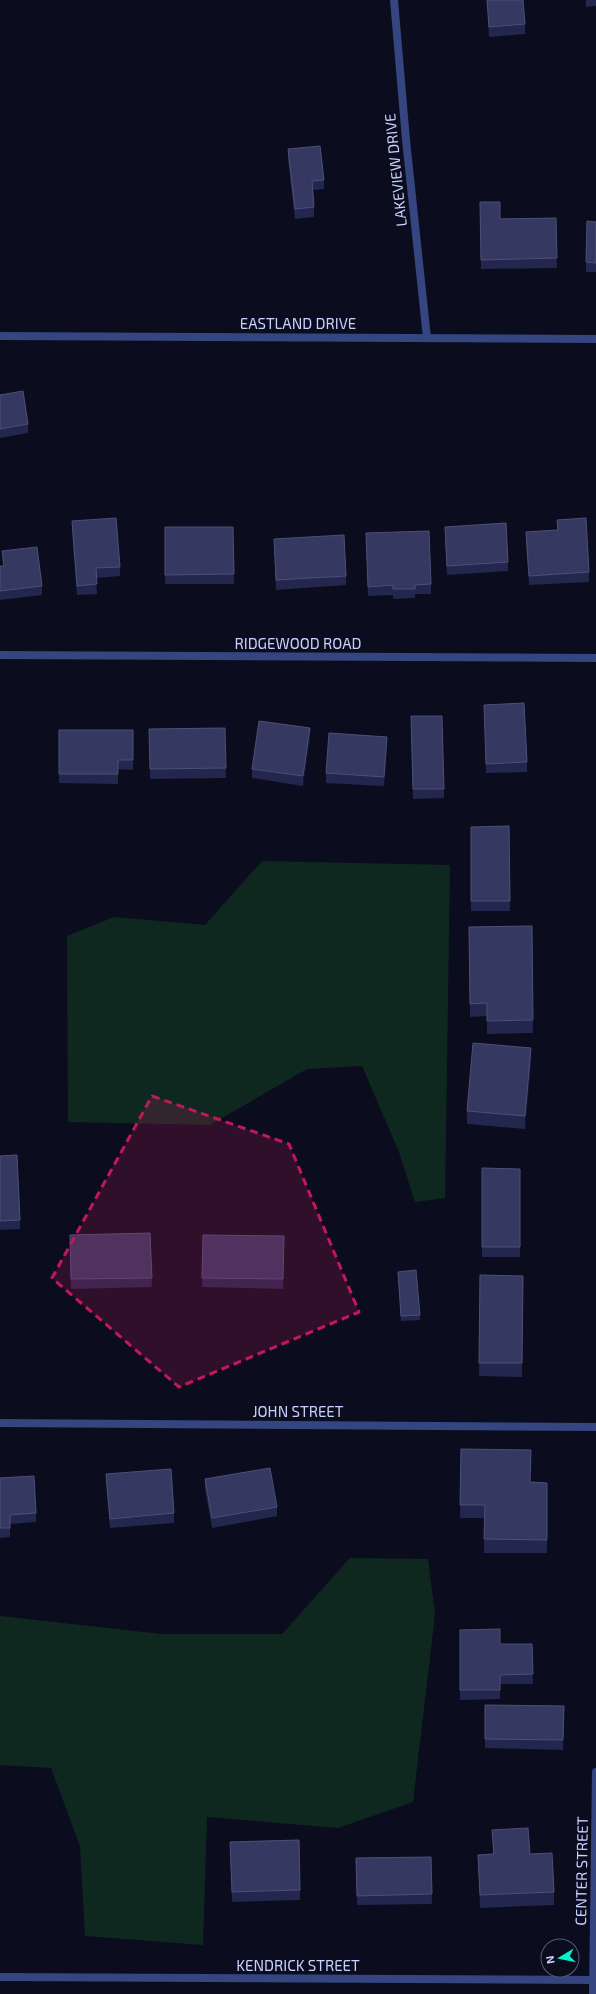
<svg xmlns="http://www.w3.org/2000/svg" width="596" height="1994" viewBox="0 0 596 1994" font-family="'Exo 2',sans-serif">
<style>
.green{fill:#0e2820}
.lines{fill:none;stroke-linecap:round;stroke-linejoin:round}
.street{stroke:#34457f;stroke-width:8}
.wall{fill:#23264d}
.shaded-wall{fill:#121432}
.building{fill:#353860;stroke:#4c5079}
.marked{fill:#c2185b;fill-opacity:0.2;stroke:#c2185b;stroke-width:3;stroke-dasharray:8 5;stroke-linejoin:round}
.labels{text-anchor:middle;dominant-baseline:central;stroke-width:4;stroke-linejoin:round;paint-order:stroke}
.street-label{font-size:15px;fill:#c8d0ff;stroke:#0b0d1e}
</style>
<rect width="100%" height="100%" fill="#0b0d1e"/>
<g class="green">
<path d="M262,861L450,865L445,1198L415,1202L399,1152L362,1066L307,1069L210,1125L68,1122L67,936L114,917L205,925Z"/>
<path d="M350,1558L428,1559L435,1615L413,1802L338,1828L207,1817L203,1945L85,1936L80,1846L51,1768L0,1765V1616L161,1634H282Z"/>
</g>
<g class="lines">
<g class="street">
<path d="M394,0L406,140L427,338"/>
<path d="M0,336L596,339"/>
<path d="M0,655L596,658"/>
<path d="M0,1423L596,1427"/>
<path d="M0,1977L596,1980"/>
<path d="M593,1994L596,1772"/>
</g>
</g>
<g class="wall">
<path d="M487,0H523L525,24V34L489,37Z"/>
<path d="M586,0H596V6L586,7Z"/>
<path d="M288,149L324,180V189L313,190L314,207V217L295,219L288,159Z"/>
<path d="M480,202L500,219L556,218L557,268L481,269Z"/>
<path d="M596,222V272H586V262Z"/>
<path d="M0,395L28,424V433L0,438Z"/>
<path d="M557,520L589,572V582L529,585L526,541V532L557,530Z"/>
<path d="M72,521L120,567V576L96,578L97,594L77,595L72,530Z"/>
<path d="M165,527H233L234,584H165Z"/>
<path d="M445,527L508,562V571L447,575L445,536Z"/>
<path d="M366,533L431,584V594H415V598L393,599V595L368,596Z"/>
<path d="M274,539L346,576V585L276,590Z"/>
<path d="M2,551L42,586V595L0,600V566H3Z"/>
<path d="M484,705L527,762V772L486,773Z"/>
<path d="M411,726L444,789V798L413,799Z"/>
<path d="M225,728L226,778L150,779L149,729Z"/>
<path d="M59,730H133V770L118,769V784L59,783Z"/>
<path d="M310,738L303,786L252,778V769Z"/>
<path d="M387,746L384,786L326,783V773Z"/>
<path d="M509,826L510,911H471V827Z"/>
<path d="M532,926L533,1033L487,1034V1016L470,1017L469,927Z"/>
<path d="M531,1061L525,1129L467,1124V1111Z"/>
<path d="M0,1156L20,1220V1229L0,1230Z"/>
<path d="M482,1168L520,1169V1257H482Z"/>
<path d="M150,1233L152,1287L71,1289L70,1235Z"/>
<path d="M203,1235L284,1236L283,1289L202,1287Z"/>
<path d="M398,1272L420,1315V1320L401,1321Z"/>
<path d="M480,1275L523,1276L522,1377L479,1376Z"/>
<path d="M461,1449L531,1482L547,1483V1553H484V1518H460Z"/>
<path d="M106,1474L174,1513V1523L110,1528L106,1483Z"/>
<path d="M0,1478L36,1513V1522L10,1524V1537L0,1538Z"/>
<path d="M205,1479L277,1507V1516L212,1528L205,1489Z"/>
<path d="M460,1630L500,1644H532L533,1684H500V1699L460,1700Z"/>
<path d="M485,1705L564,1706L563,1750L485,1748Z"/>
<path d="M492,1830L530,1854L554,1892V1905L480,1908L478,1855L493,1854Z"/>
<path d="M230,1842L300,1890V1900L232,1902Z"/>
<path d="M431,1857L432,1904L357,1905L356,1858Z"/>
</g>
<g class="shaded-wall">
<path d="M310,728V738L303,786V776Z"/>
<path d="M387,737V746L384,786V777Z"/>
<path d="M531,1048V1061L525,1129V1116Z"/>
</g>
<g class="building">
<path d="M487,0H523L525,24L489,27Z"/>
<path d="M320,146L324,180L312,181L314,207L295,209L288,149Z"/>
<path d="M480,202H500V219L556,218L557,258L481,260Z"/>
<path d="M587,221L596,222V263L586,262Z"/>
<path d="M23,391L28,424L0,429V395Z"/>
<path d="M116,518L120,567L96,568L97,584L77,586L72,521Z"/>
<path d="M586,518L589,572L529,576L526,532L558,530L557,520Z"/>
<path d="M506,523L508,562L447,566L445,527Z"/>
<path d="M165,527H233L234,574L165,575Z"/>
<path d="M429,531L431,584L415,585V589H393V585L368,587L366,533Z"/>
<path d="M344,535L346,576L276,580L274,539Z"/>
<path d="M37,547L42,586L0,591V566H4L2,551Z"/>
<path d="M524,703L527,762L486,764L484,705Z"/>
<path d="M411,716H442L444,789H413Z"/>
<path d="M259,721L310,728L303,776L252,769Z"/>
<path d="M225,728L226,768L150,769L149,729Z"/>
<path d="M59,730H133V760H118V774H59Z"/>
<path d="M329,733L387,737L384,777L326,773Z"/>
<path d="M509,826L510,901H471V827Z"/>
<path d="M532,926L533,1020L487,1021V1003L470,1004L469,927Z"/>
<path d="M473,1043L531,1048L525,1116L467,1111Z"/>
<path d="M17,1155L20,1220L0,1221V1156Z"/>
<path d="M482,1168L520,1169V1247H482Z"/>
<path d="M150,1233L152,1278L71,1279L70,1235Z"/>
<path d="M203,1235L284,1236L283,1279L202,1278Z"/>
<path d="M416,1270L420,1315L401,1316L398,1272Z"/>
<path d="M480,1275L523,1276L522,1363H479Z"/>
<path d="M461,1449L531,1450L530,1482L547,1483V1540L484,1539L485,1505H460Z"/>
<path d="M270,1468L277,1507L212,1518L205,1479Z"/>
<path d="M171,1469L174,1513L110,1519L106,1474Z"/>
<path d="M34,1476L36,1513L10,1515V1528H0V1478Z"/>
<path d="M500,1629V1644H532L533,1674L500,1675V1690H460V1630Z"/>
<path d="M485,1705L564,1706L563,1740L485,1739Z"/>
<path d="M528,1828L530,1854L552,1853L554,1892L480,1895L478,1855L494,1854L492,1830Z"/>
<path d="M299,1840L300,1890L232,1892L230,1842Z"/>
<path d="M431,1857L432,1894L357,1896L356,1858Z"/>
</g>
<path class="marked" d="M152,1096L289,1144L359,1312L179,1387L52,1278Z"/>
<g class="labels">
<g class="street-label">
<text transform="translate(395 170) rotate(-96)">LAKEVIEW DRIVE</text>
<text x="298" y="323">EASTLAND DRIVE</text>
<text x="298" y="643">RIDGEWOOD ROAD</text>
<text x="298" y="1411">JOHN STREET</text>
<text transform="translate(581 1871) rotate(-89)">CENTER STREET</text>
<text x="298" y="1965">KENDRICK STREET</text>
</g>
</g>
<g transform="translate(560 1958) rotate(260)"><circle r="19" fill="#0b0d1e" stroke="#575b78"/>
<path d="M0-3L7 15L0 10L-7 15Z" fill="#00f3cc"/>
<text y="-6" font-size="11" font-weight="bold" text-anchor="middle" fill="#c8d0ff">N</text>
</g>
</svg>
